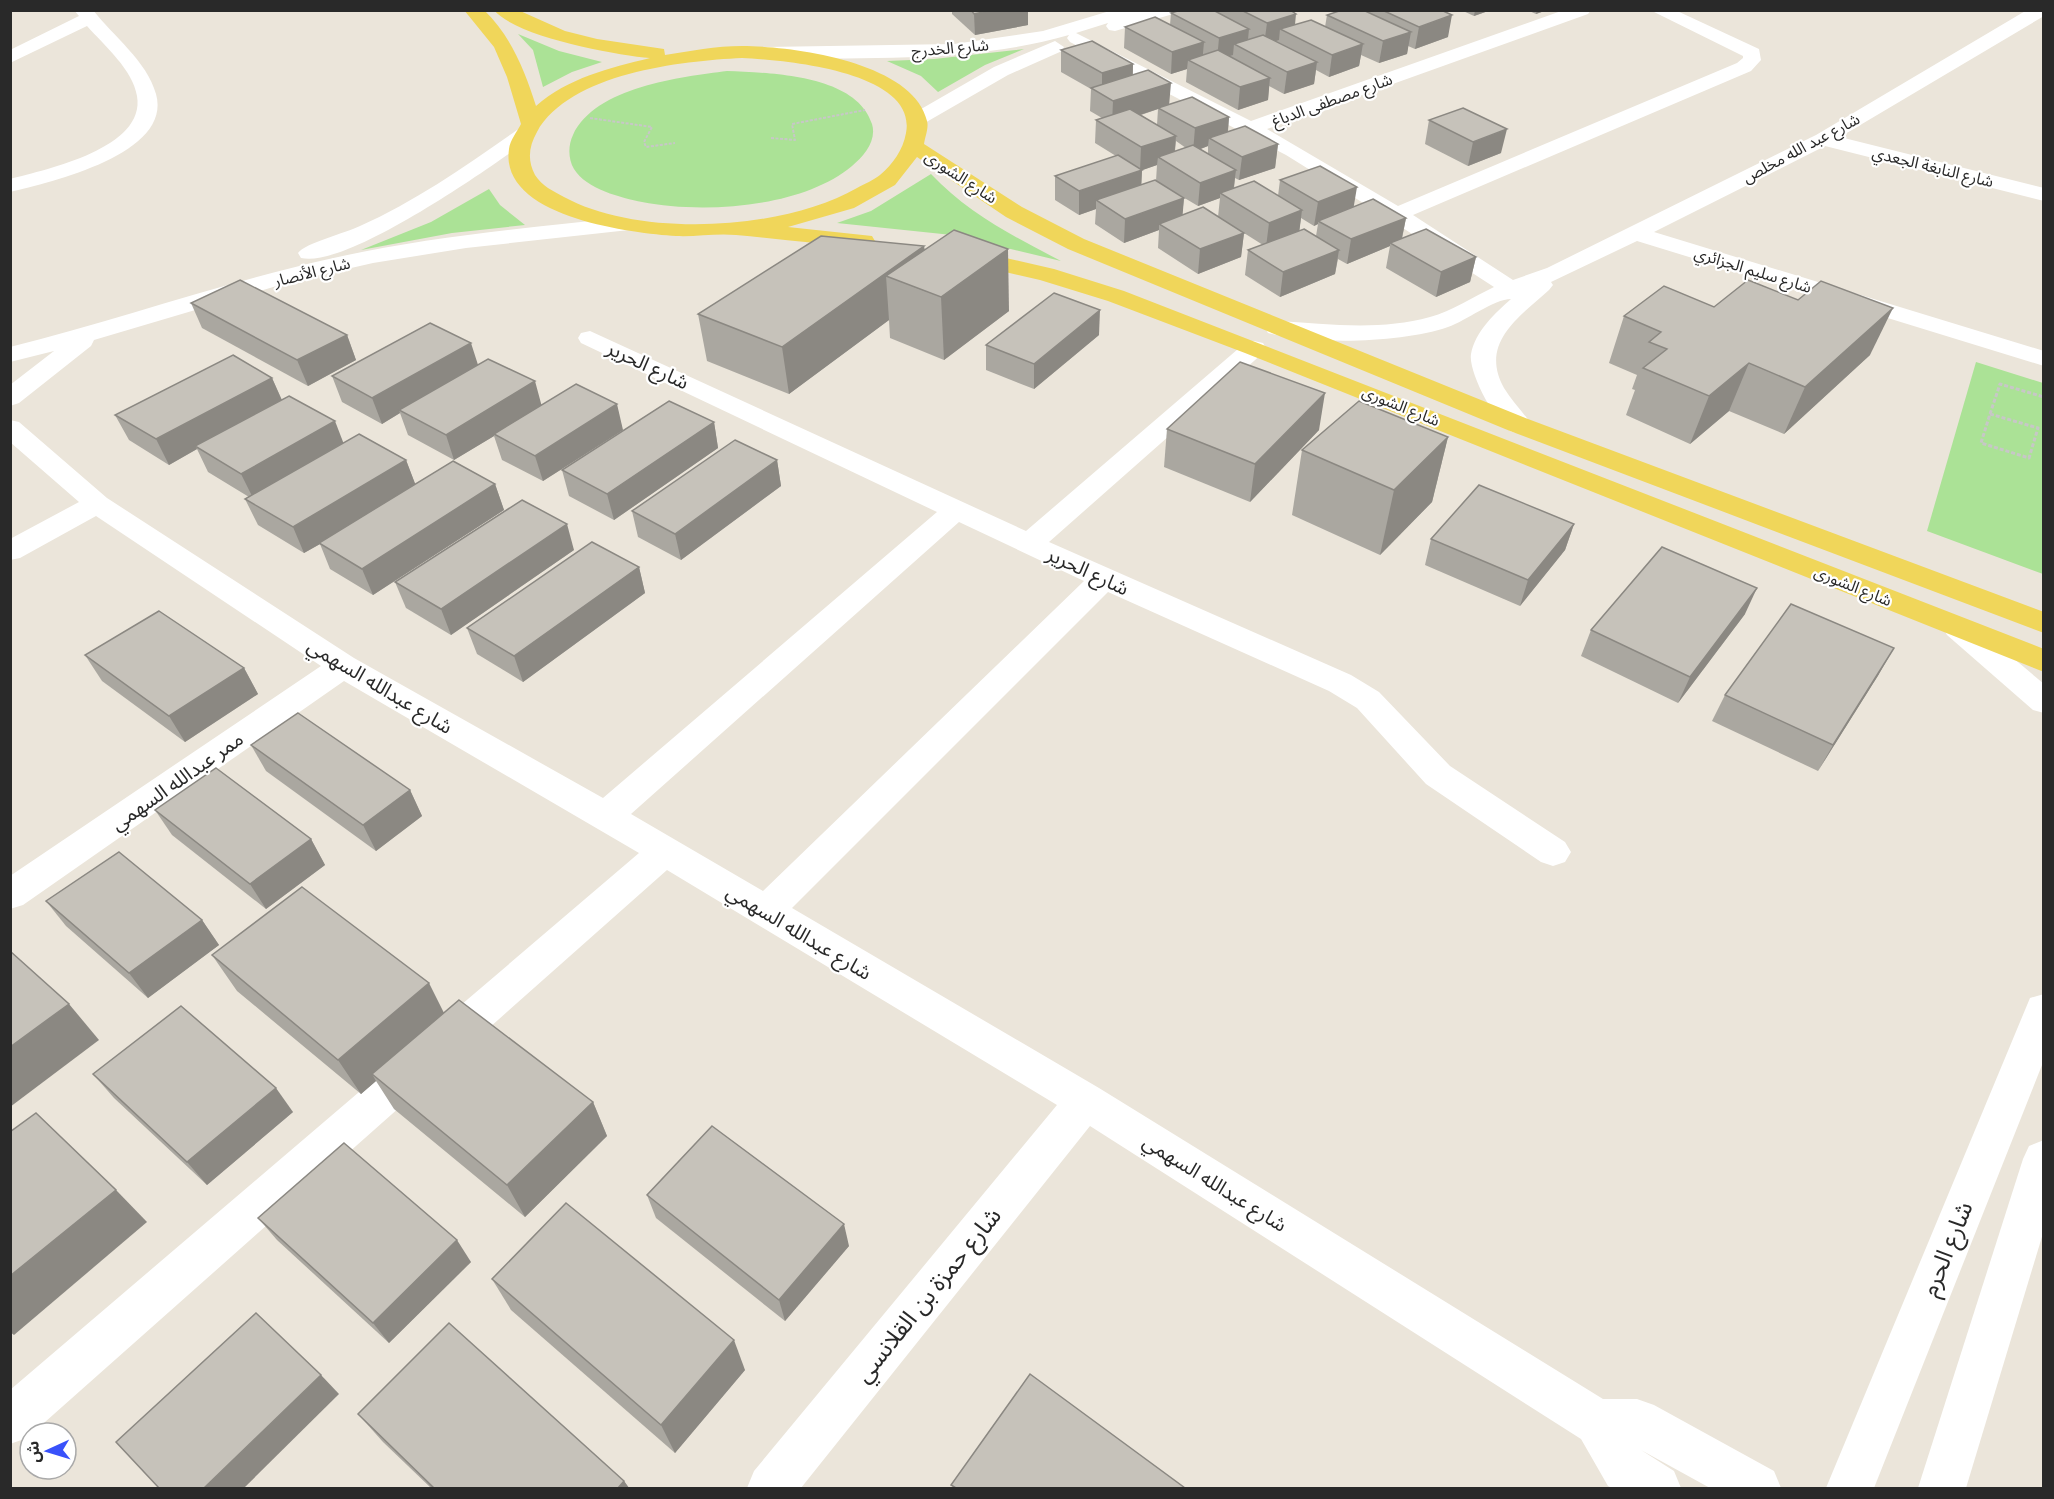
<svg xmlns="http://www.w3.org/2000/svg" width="2054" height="1499" viewBox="0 0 2054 1499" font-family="'Fira Sans Condensed','Noto Sans Arabic',sans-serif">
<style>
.green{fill:#abe296}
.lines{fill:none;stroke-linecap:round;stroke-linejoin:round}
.path-far1{stroke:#c7c7c7;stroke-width:2;stroke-dasharray:3 1.5;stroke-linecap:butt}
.path{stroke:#c7c7c7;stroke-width:3;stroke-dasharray:4 2;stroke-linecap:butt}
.minor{fill:#fff;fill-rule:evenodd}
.major{fill:#f0d65a;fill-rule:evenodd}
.wall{fill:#aaa7a0;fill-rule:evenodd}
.shaded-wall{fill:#8b8882}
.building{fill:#c6c2ba;stroke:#8b8882;stroke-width:1.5}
.labels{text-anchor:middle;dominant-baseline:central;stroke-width:4.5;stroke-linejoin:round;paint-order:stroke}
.far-street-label{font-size:16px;fill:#292929;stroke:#fff}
.street-label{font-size:20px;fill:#292929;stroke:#fff}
.near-street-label{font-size:24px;fill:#292929;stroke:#fff}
</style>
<rect width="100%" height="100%" fill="#ebe5da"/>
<g class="green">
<path d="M518,34L559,51L602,62L572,72L543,87L533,50Z"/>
<path d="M1024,49L985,65L938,92L921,76L887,61L934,59Z"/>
<path d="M727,71C769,73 856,74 872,124C877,141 864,156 852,166C802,208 703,214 642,202C622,198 586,189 574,169C568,159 568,145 573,135C595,87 681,77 727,71Z"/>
<path d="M931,174C969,214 1013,236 1061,261L952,235L837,223L871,211Z"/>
<path d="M489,189L500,205L525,225L452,233L361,250L431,222Z"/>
<path d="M1976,362L2043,383V574L1927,531Z"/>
</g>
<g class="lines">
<g class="path-far1">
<path d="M590,118L652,127L644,142L646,147L675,143"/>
<path d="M771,138L795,140L792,124L865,110"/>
</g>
<g class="path">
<path d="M1990,414L2038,428L2029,458L1981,443Z"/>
<path d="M1990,414L2000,384L2044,397"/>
</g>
<g class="minor">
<path d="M74,10H93C113,36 147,61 156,94C173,154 51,182 10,192V179C48,169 146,148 137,96C133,70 104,45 87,26L10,63V50L79,16Z"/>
<path d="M1113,10H1176L1173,14L1115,31L1109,30L1106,26L1108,23L1076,33L1251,121L1564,10H1591L1588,14L1267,129L1398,206L1737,63L1743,58V56L1650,10H1675L1759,49L1761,60L1751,71L1413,215L1513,280L1547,268L1816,135L2027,10H2044V16L1840,137L2044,188V201L1825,146L1654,232L2044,351V366L1637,241L1551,282L1553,285L1549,290C1519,317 1479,343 1504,388C1512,401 1523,412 1532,425L1528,431C1522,432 1516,434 1510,431C1495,422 1468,372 1471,354C1475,332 1495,313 1511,299C1494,299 1466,321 1448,327C1402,343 1315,345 1268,333L1265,328L1268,323L1277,321C1328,324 1380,331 1430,317C1452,311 1473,297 1494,287L1389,219L1286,155L1070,42L1067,38L1069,35C972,63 867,57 766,59L757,53L766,47L954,44L1043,31Z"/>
<path d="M1055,41L1064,47L1062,51L1008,75L923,124H909L906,120L909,116L994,67Z"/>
<path d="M524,128L531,130L534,134L531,138C491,167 347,269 301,258L298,253C305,243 346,233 360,226C416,201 467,165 517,130Z"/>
<path d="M621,218L629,220L632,225L629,230L466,248L373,263L290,282L94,340L91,346L19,403L10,406V385L54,351L10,362V347C117,320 222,283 329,259C425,237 523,228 621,218Z"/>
<path d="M590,331L1026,531L1245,343L1254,341L1263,343L1266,348L1263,353L1049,542L1351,675L1379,692L1450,766L1565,842L1571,852L1565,862L1553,866L1541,862L1426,784L1357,708L1329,691L1108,592L792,908L1099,1088L1603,1399H1637L1654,1405L1774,1471L1781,1488H1710L1641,1450L1674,1471L1681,1488H1612L1608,1486L1581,1439L1090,1126L801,1488H747L754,1471L1057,1105L667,870L27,1438L10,1444V1390L639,853L344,681L23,905L10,909V876L321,666L96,516L20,558L10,560V539L79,502L10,442V420L19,422L107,498L354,658L603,798L937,512L581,343L578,338L581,333ZM959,522L1084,581L763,891L631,814Z"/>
<path d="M1958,618L1969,621L2044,684V713L2033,710L1947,635L1943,628L1947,621Z"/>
<path d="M2044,994V1060L1874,1488H1826L2025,1010L2030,998Z"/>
<path d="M2044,1140V1230L1966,1488H1918L2023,1159L2029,1146Z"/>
</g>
<g class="major">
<path d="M464,10H484C511,36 525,71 536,106C568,78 609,68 650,58C616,55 516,37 494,10H518L565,31L597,39L664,49L665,55C690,51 716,46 742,46C792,46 914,62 927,121C929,127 925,137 924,144L1022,207L1084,239L1528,419L2044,612V633L1510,431L1068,249L1006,217L917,157L895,185L854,208L788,227L872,236L875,241L872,246L864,248C821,244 779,239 736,235C716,233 696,237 676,236C631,233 499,217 509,149C510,140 517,132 521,124L507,77L494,47ZM742,58C783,60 918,71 906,133C903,150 893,164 880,175C874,180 864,184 857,188C782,231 639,238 564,197C553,191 542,186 535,175C527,160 529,146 537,132C570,73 681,61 742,58Z"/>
<path d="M966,249L1054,269L1124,291L2044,649V672L1245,353L1108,301L1040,280L958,261L955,256L958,251Z"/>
</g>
</g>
<g class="wall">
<path d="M952,10H1028V25L975,35L952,14Z"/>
<path d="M1216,10H1290L1295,25L1325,27L1327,15L1337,12L1333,10H1382L1448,37L1415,49L1408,46L1407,54L1379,63L1361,55L1359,66L1329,77L1316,70L1314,84L1284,94L1269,86L1268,100L1238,110L1186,82L1187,69L1171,74L1124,48L1125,27L1170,25L1171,13L1216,12Z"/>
<path d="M1461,10H1491L1474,16Z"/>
<path d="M1527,10H1547L1536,14Z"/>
<path d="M1061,50L1133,64V75L1169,104L1229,117L1228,132L1278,144L1275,168L1239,180L1235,178L1234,189L1278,196L1280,180L1354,207L1406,218L1402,239L1476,257L1470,282L1436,297L1386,268L1390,246L1347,264L1338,259L1335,274L1280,297L1245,275L1248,250L1263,245L1244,233L1241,257L1198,274L1158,248L1159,230L1124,243L1095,224L1096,209L1079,215L1055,200V176L1116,156L1095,143L1096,120L1102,118L1090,111L1091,89L1061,72ZM1158,109L1157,125L1141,115ZM1176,141L1186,148L1175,151ZM1208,146V154L1200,149ZM1157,165L1156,181L1198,206L1220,198L1218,217L1182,215L1184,198L1141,185L1142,170ZM1301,218L1314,226L1318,224L1316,236L1299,231Z"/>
<path d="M1429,120L1501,153L1468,166L1425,144Z"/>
<path d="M924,246L925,250L1009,311L944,360L890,338L889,320L789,394L707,361L698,314Z"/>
<path d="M191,303L347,335L356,360L308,386L202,328Z"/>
<path d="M1714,307L1870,355L1784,434L1729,411L1690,444L1626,415L1635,390L1632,389L1637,375L1609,363L1624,316Z"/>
<path d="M1099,335L1034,389L986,370V345Z"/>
<path d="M478,364L542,405L623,430L543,481L502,460L494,436L454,460L408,435L400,413L382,424L342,402L332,376Z"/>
<path d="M272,378L282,400L343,443L406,460L415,484H495L504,510L373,595L330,569L320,544L304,553L258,525L245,499L249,497L208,472L197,449L169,465L129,440L115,415Z"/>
<path d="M714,422L718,448L614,520L569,496L562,470Z"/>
<path d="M1167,429L1319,430L1250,502L1164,467Z"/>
<path d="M1448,437L1432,502L1380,555L1292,515L1302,450Z"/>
<path d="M777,460L781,486L681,560L638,537L632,511Z"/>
<path d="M1574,524L1565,550L1520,606L1425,565L1431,539Z"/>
<path d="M574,550L451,635L406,608L395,582Z"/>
<path d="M639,567L645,593L523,682L477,654L467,628Z"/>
<path d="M1745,614L1678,703L1581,656L1591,630Z"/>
<path d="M85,655L244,668L258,694L185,742L102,681Z"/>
<path d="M1879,674L1818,771L1712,721L1725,695Z"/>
<path d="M251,745L410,790L422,816L376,851L266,771Z"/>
<path d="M155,810L311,839L325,865L266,909L172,835Z"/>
<path d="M46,901L202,920L219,945L148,998L66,926Z"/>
<path d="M212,955L444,1013L593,1102L607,1136L525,1217L394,1109L376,1081L361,1094L237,991Z"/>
<path d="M93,1074L293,1112L207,1185L114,1098Z"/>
<path d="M647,1195L849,1246L785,1321L656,1218Z"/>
<path d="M258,1218L471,1262L389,1343L277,1240Z"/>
<path d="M492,1279L745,1370L675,1453L511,1310Z"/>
<path d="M358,1414L624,1481L629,1488H431L383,1442Z"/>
</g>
<g class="shaded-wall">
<path d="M992,10H1028V25L975,35L974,14Z"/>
<path d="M1475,10H1491L1474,16Z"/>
<path d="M1537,10H1547L1536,14Z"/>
<path d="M1296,14L1294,35L1280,29L1279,40L1264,45L1267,23Z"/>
<path d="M1452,15L1448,37L1415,49L1419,27Z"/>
<path d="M1249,29L1247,50L1234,44L1233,55L1217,60L1219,38Z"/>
<path d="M1411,32L1407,54L1379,63L1383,41Z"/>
<path d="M1204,42L1202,64L1188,60L1187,69L1171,74L1172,52Z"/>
<path d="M1363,44L1359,66L1329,77L1332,55Z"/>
<path d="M1317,62L1314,84L1284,94L1287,72Z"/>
<path d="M1133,64L1132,86L1102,95V73Z"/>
<path d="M1270,78L1268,100L1238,110L1240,87Z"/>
<path d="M1171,83L1169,106L1158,108V109L1112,124L1113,101Z"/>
<path d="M1229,117L1227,140L1209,138L1208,146L1193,152L1195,128Z"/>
<path d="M1507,129L1501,153L1468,166L1473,142Z"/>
<path d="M1176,136L1174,159L1158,157L1157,165L1140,171L1141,147Z"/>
<path d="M1278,144L1275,168L1239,180L1242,157Z"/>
<path d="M1142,170L1141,194L1096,200V209L1079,215V191Z"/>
<path d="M1236,170L1233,193H1220V198L1198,206L1200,183Z"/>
<path d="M1357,187L1353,211L1318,221V224L1314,226L1318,202Z"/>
<path d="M1184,198L1182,222L1159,224V230L1124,243L1125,219Z"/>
<path d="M1302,210L1299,234L1266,247L1269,223Z"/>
<path d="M1406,218L1401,242L1390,243V246L1347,264L1351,239Z"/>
<path d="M1244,233L1241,257L1198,274L1200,249Z"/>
<path d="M924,246L927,292L886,276L889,320L789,394L782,347Z"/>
<path d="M1008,249L1009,311L944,360L941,297Z"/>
<path d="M1339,250L1335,274L1280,297L1283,272Z"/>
<path d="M1476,257L1470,282L1436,297L1441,272Z"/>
<path d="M1893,308L1870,355L1784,434L1805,387Z"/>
<path d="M1100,310L1099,335L1034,389V364Z"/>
<path d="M347,335L356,360L308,386L297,360Z"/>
<path d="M471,343L479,368L399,410L400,413L382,424L372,398Z"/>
<path d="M1749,363L1729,411L1690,444L1709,396Z"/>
<path d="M272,378L283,403L195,446L197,449L169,465L156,439Z"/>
<path d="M535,381L542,407L494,434V436L454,460L446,435Z"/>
<path d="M1325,393L1319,430L1250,502L1255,464Z"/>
<path d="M617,404L623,430L543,481L535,456Z"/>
<path d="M335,421L345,447L254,500L241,474Z"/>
<path d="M714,422L718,448L614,520L607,494Z"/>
<path d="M1448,437L1432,502L1380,555L1394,490Z"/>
<path d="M406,460L416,486L319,543L320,544L304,553L293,527Z"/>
<path d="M777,460L781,486L681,560L675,534Z"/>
<path d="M495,484L504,510L373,595L362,569Z"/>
<path d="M567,524L574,550L451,635L441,609Z"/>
<path d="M1574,524L1565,550L1520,606L1528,580Z"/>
<path d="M639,567L645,593L523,682L514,656Z"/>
<path d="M1757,588L1745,614L1678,703L1690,677Z"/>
<path d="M1894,648L1879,674L1818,771L1833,745Z"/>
<path d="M244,668L258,694L185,742L169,716Z"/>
<path d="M410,790L422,816L376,851L363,825Z"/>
<path d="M311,839L325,865L266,909L250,884Z"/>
<path d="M202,920L219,945L148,998L129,973Z"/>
<path d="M429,983L447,1019L372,1074L376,1081L361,1094L338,1060Z"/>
<path d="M69,1004L99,1040L10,1107V1047Z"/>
<path d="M276,1088L293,1112L207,1185L187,1162Z"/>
<path d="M593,1102L607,1136L525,1217L507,1185Z"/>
<path d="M116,1190L147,1222L14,1335L10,1332V1276Z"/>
<path d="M844,1224L849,1246L785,1321L779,1300Z"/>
<path d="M457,1240L471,1262L389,1343L373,1323Z"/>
<path d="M734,1340L745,1370L675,1453L661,1425Z"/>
<path d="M321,1375L339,1394L244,1488H204Z"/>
<path d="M624,1481L629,1488H618Z"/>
</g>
<g class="building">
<path d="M971,10H992L974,14Z"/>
<path d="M1181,10H1213L1249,29L1219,38L1171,13Z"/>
<path d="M1241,10H1290L1296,14L1267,23Z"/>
<path d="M1342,10H1363L1411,32L1383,41L1327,15Z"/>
<path d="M1382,10H1441L1452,15L1419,27Z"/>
<path d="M1155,17L1204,42L1172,52L1125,27Z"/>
<path d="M1311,20L1363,44L1332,55L1280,29Z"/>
<path d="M1263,35L1317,62L1287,72L1234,44Z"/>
<path d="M1092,41L1133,64L1102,73L1061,50Z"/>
<path d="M1218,50L1270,78L1240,87L1188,60Z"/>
<path d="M1148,70L1171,83L1113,101L1091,88Z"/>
<path d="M1192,97L1229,117L1195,128L1158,108Z"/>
<path d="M1463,108L1507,129L1473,142L1429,120Z"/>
<path d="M1130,109L1176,136L1141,147L1096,120Z"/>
<path d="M1245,126L1278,144L1242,157L1209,138Z"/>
<path d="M1193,145L1236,170L1200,183L1158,157Z"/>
<path d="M1118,155L1142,170L1079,191L1055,176Z"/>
<path d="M1320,166L1357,187L1318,202L1280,180Z"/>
<path d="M1155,180L1184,198L1125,219L1096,200Z"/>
<path d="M1254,181L1302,210L1269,223L1220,193Z"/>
<path d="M1373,199L1406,218L1351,239L1318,221Z"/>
<path d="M1203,207L1244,233L1200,249L1159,224Z"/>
<path d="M1304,229L1339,250L1283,272L1248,250Z"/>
<path d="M1426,229L1476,257L1441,272L1390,243Z"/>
<path d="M954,230L1008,249L941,297L886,276Z"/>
<path d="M821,236L924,246L782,347L698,314Z"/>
<path d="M240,280L347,335L297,360L191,303Z"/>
<path d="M1748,280L1798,300L1821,281L1893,308L1805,387L1749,363L1709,396L1643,368L1667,349L1649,342L1661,332L1624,316L1664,286L1714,307Z"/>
<path d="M1054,293L1100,310L1034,364L986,345Z"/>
<path d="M430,323L471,343L372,398L332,376Z"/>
<path d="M233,355L272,378L156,439L115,415Z"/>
<path d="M488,359L535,381L446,435L399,410Z"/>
<path d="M1240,362L1325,393L1255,464L1167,429Z"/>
<path d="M576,384L617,404L535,456L494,434Z"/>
<path d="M289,396L335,421L241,474L195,446Z"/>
<path d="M669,401L714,422L607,494L562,470Z"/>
<path d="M1359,401L1448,437L1394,490L1302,450Z"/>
<path d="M359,434L406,460L293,527L245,499Z"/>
<path d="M735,440L777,460L675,534L632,511Z"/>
<path d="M453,461L495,484L362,569L319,543Z"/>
<path d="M1479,485L1574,524L1528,580L1431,539Z"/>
<path d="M522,500L567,524L441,609L395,582Z"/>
<path d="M592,542L639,567L514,656L467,628Z"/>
<path d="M1662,547L1757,588L1690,677L1591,630Z"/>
<path d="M1791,604L1894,648L1833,745L1725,695Z"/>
<path d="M159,611L244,668L169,716L85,655Z"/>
<path d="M298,713L410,790L363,825L251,745Z"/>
<path d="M216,768L311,839L250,884L155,810Z"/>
<path d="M119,852L202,920L129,973L46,901Z"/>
<path d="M302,887L429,983L338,1060L212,955Z"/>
<path d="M10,951L69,1004L10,1047Z"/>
<path d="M459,1000L593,1102L507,1185L372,1074Z"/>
<path d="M181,1006L276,1088L187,1162L93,1074Z"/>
<path d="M36,1113L116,1190L10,1276V1132Z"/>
<path d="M712,1126L844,1224L779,1300L647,1195Z"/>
<path d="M344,1143L457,1240L373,1323L258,1218Z"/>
<path d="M566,1203L734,1340L661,1425L492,1279Z"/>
<path d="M256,1313L321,1375L204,1488H159L116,1442Z"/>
<path d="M449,1323L624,1481L618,1488H434L358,1414Z"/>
<path d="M1030,1374L1185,1488H956L951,1485Z"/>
</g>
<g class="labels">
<g class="far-street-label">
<text transform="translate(950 48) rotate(-5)">شارع الخدرج</text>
<text transform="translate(1332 100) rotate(-20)">شارع مصطفى الدباغ</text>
<text transform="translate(1801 148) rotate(-28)">شارع عبد الله مخلص</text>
<text transform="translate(1933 167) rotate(14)">شارع النابغة الجعدي</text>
<text transform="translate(961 177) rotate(33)">شارع الشورى</text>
<text transform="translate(1753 270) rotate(17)">شارع سليم الجزائري</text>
<text transform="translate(312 272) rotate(-14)">شارع الأنصار</text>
<text transform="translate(1401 406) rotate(22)">شارع الشورى</text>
<text transform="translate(1853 586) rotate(22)">شارع الشورى</text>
</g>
<g class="street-label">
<text transform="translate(648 365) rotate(25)">شارع الحرير</text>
<text transform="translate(1088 571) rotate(25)">شارع الحرير</text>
<text transform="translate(380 686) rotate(31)">شارع عبدالله السهمي</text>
<text transform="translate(177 781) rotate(-35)">ممر عبدالله السهمي</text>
<text transform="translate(799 932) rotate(31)">شارع عبدالله السهمي</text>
<text transform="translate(1215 1183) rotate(32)">شارع عبدالله السهمي</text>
</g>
<g class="near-street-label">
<text transform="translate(1947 1249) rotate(-68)">شارع الحرم</text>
<text transform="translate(928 1295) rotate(-51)">شارع حمزة بن القلانسي</text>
</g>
</g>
<rect width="2054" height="1499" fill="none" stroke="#292929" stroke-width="24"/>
<g transform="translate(48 1451) rotate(266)"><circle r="28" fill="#ffffff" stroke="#a9a9a9" stroke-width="1.5"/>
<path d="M0-4.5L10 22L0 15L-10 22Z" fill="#3951fa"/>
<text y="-9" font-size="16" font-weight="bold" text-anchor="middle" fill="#292929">ش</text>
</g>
</svg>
